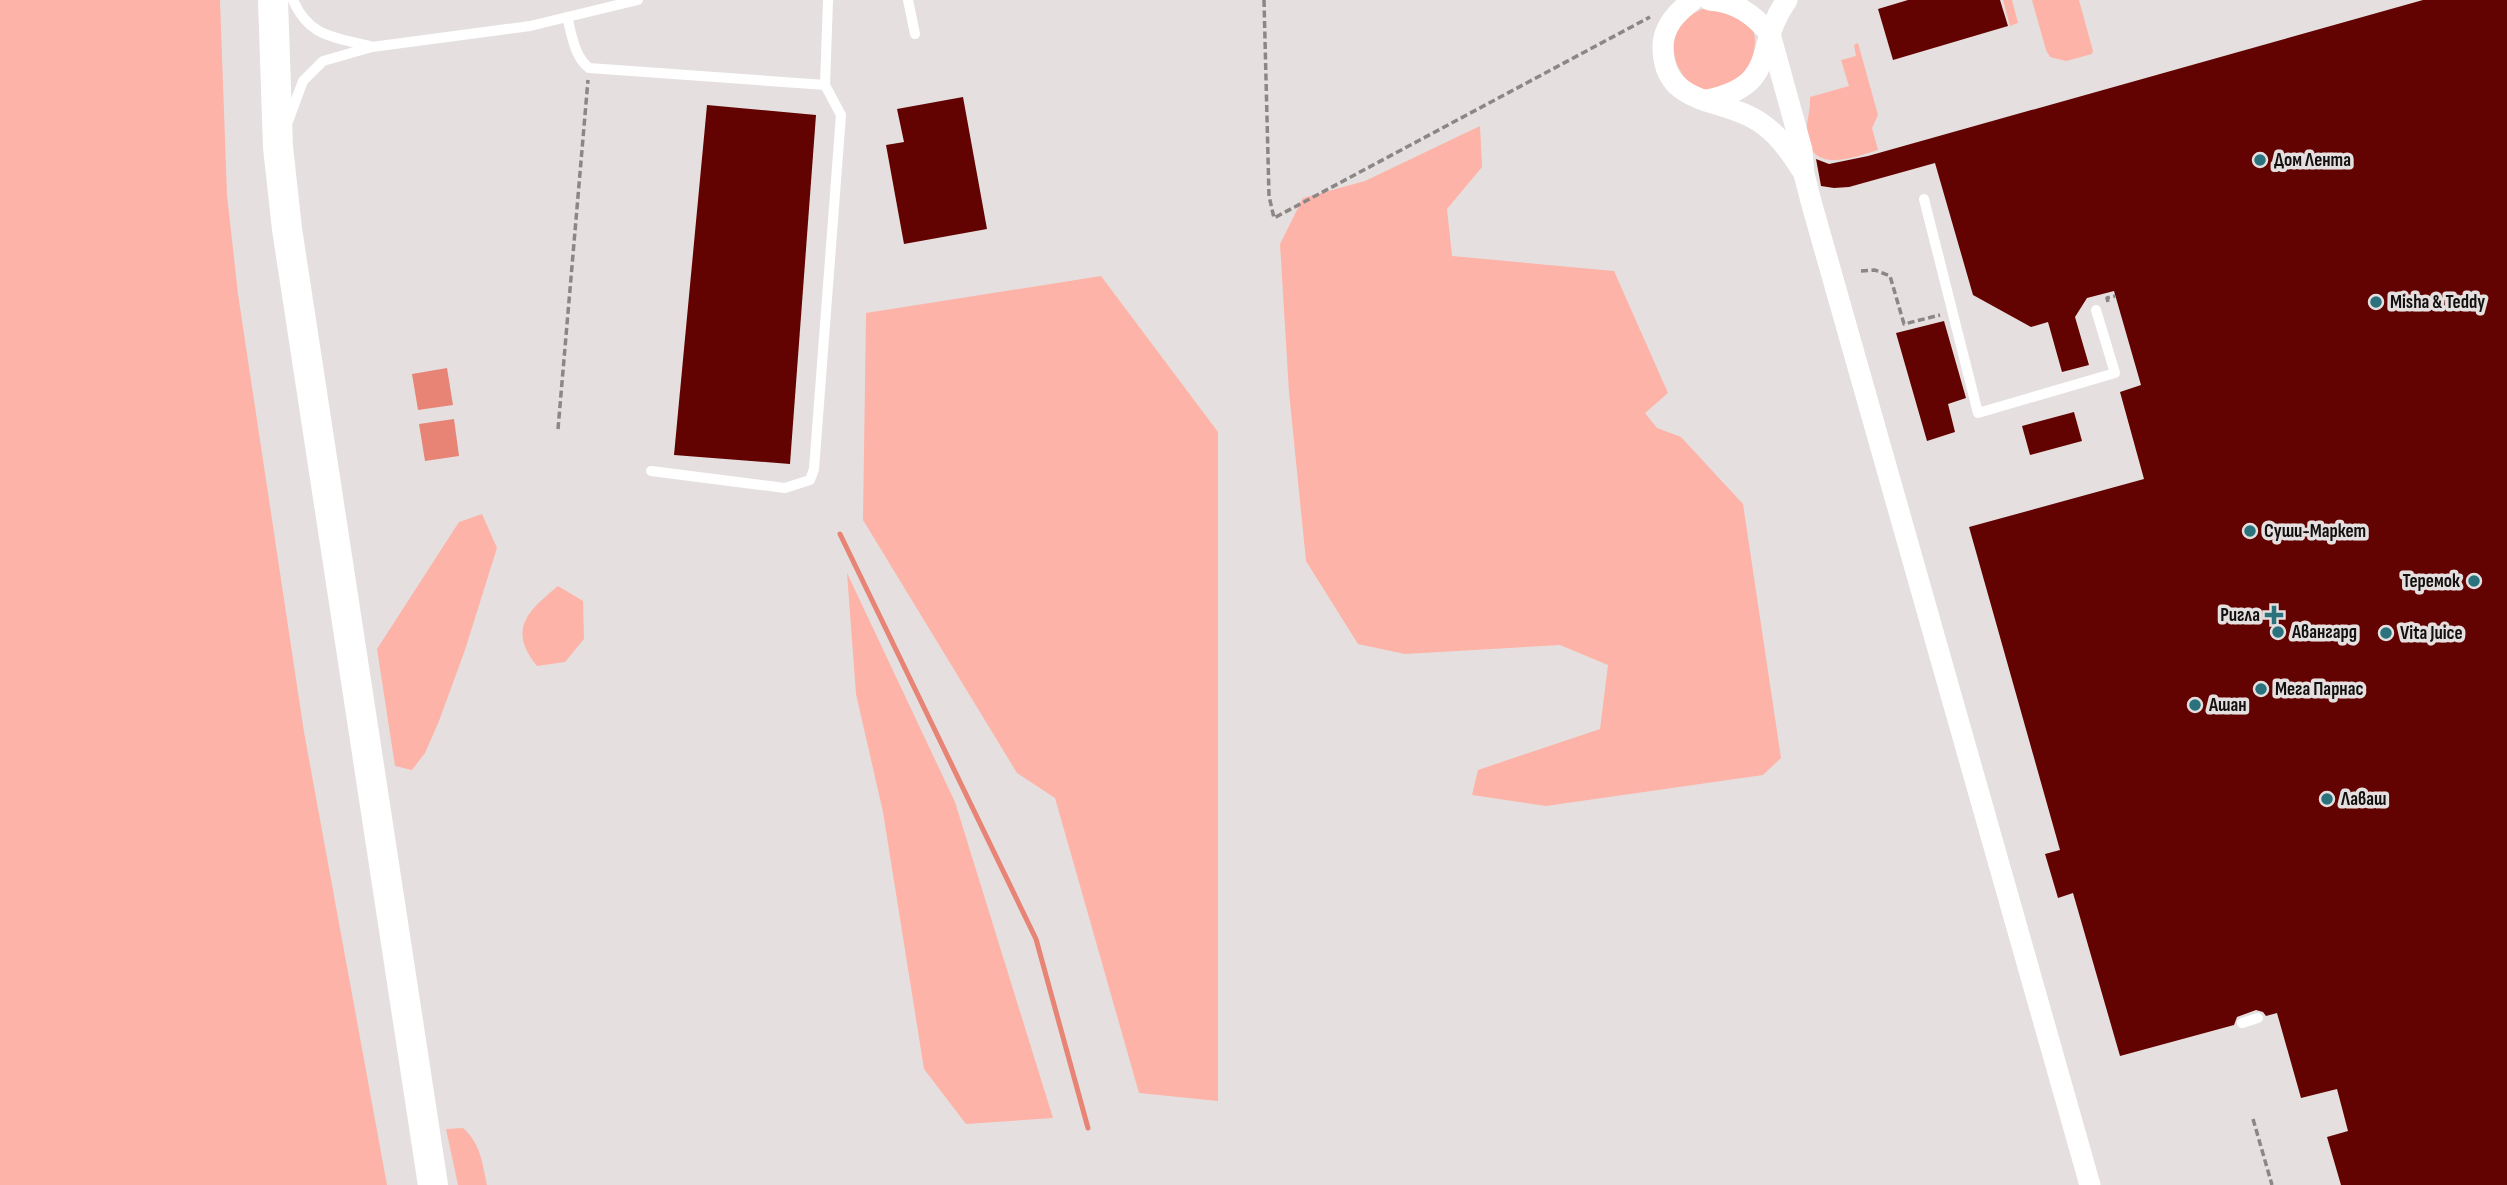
<svg xmlns="http://www.w3.org/2000/svg" width="2507" height="1185" viewBox="0 0 2507 1185" font-family="'Sofia Sans Condensed',sans-serif">
<style>
.green{fill:#fdb3a7}
.water{fill:#e88475}
.lines{fill:none;stroke-linecap:round;stroke-linejoin:round}
.stream{stroke:#e88475;stroke-width:5}
.building{fill:#620302}
.path{stroke:#8a8786;stroke-width:3.5;stroke-dasharray:7 3.5;stroke-linecap:butt}
.lane{stroke:#fff;stroke-width:10}
.street{stroke:#fff;stroke-width:21}
.secondary{stroke:#fff;stroke-width:30}
.poi-dot{fill:#2a727d;stroke:#e5e0df;stroke-width:2.5}
.labels{text-anchor:middle;dominant-baseline:central;stroke-width:7;stroke-linejoin:round;paint-order:stroke}
.poi-label{font-size:19px;font-weight:bold;fill:#121010;stroke:#e5e0df;text-anchor:start}
</style>
<rect width="100%" height="100%" fill="#e5e0df"/>
<g class="green">
<path d="M0,0H220L227,195L238,294L304,732L387,1185H0Z"/>
<path d="M2003,0H2012L2018,23L2010,26Z"/>
<path d="M2032,0H2079L2093,51L2092,54L2066,61L2050,57L2046,50Z"/>
<path d="M1708,7C1752,22 1763,21 1750,71C1740,77 1728,87 1717,90C1682,100 1645,28 1708,7Z"/>
<path d="M1858,43L1878,115L1872,128L1878,150C1855,157 1813,174 1807,137C1805,125 1811,110 1810,97L1849,86L1841,60L1856,56L1854,45Z"/>
<path d="M1480,126L1482,167L1447,209L1452,256L1614,271L1668,393L1645,413L1657,428L1681,437L1743,504L1781,758L1763,775L1546,806L1472,795L1478,770L1600,729L1608,665L1560,645L1405,654L1358,644L1306,561L1289,392L1280,244L1303,198L1365,181Z"/>
<path d="M1101,276L1218,432V1101L1139,1093L1055,798L1017,773L863,520L866,313Z"/>
<path d="M482,514L497,548L465,650L439,721L425,753L412,770L395,766L377,649L459,522Z"/>
<path d="M847,573L955,802L1053,1118L966,1124L924,1069L883,812L856,694Z"/>
<path d="M558,586L583,601L584,639L565,662L537,666C507,629 528,611 558,586Z"/>
<path d="M463,1128C481,1144 482,1162 487,1185H458L446,1129Z"/>
</g>
<g class="water">
<path d="M447,368L453,405L418,410L412,374Z"/>
<path d="M454,419L459,456L425,461L419,424Z"/>
</g>
<g class="lines">
<path class="stream" d="M840,534L1036,939L1088,1128"/>
</g>
<g class="building">
<path d="M1908,0H2000L2008,26L1893,60L1878,9Z"/>
<path d="M2423,0H2507V1185H2341L2327,1137L2348,1131L2337,1089L2301,1098L2277,1013L2266,1016L2263,1012L2256,1010L2237,1017L2234,1025L2120,1056L2073,893L2058,898L2045,854L2060,850L1969,527L2144,479L2120,392L2141,385L2114,291L2087,298L2075,317L2089,365L2062,372L2048,322L2031,327L1973,295L1935,163L1849,187L1834,188L1821,186L1816,159L1829,164L1868,156Z"/>
<path d="M963,97L987,229L904,244L886,145L904,142L897,109Z"/>
<path d="M707,105L816,115L790,464L674,455Z"/>
<path d="M1944,321L1966,398L1948,404L1955,432L1927,441L1896,333Z"/>
<path d="M2074,412L2082,441L2030,455L2022,426Z"/>
</g>
<g class="lines">
<g class="path">
<path d="M1264,0L1269,196L1274,218L1650,17"/>
<path d="M1861,271L1875,270L1890,276L1904,324L1940,315"/>
<path d="M2108,302L2107,298L2115,296"/>
<path d="M558,429L588,80"/>
<path d="M2253,1119L2272,1185"/>
</g>
<g class="lane">
<path d="M293,0C309,37 334,37 370,46"/>
<path d="M908,0L915,34"/>
<path d="M567,17C572,35 574,56 589,68L825,85"/>
<path d="M287,124L303,81L323,61L372,47L530,26L638,0"/>
<path d="M1924,199L1978,413L2115,373L2096,310"/>
<path d="M651,471L785,488L810,480L814,469L841,115L825,85L828,0"/>
<path d="M2242,1023L2258,1018"/>
</g>
<g class="street">
<path d="M1693,0C1677,12 1662,27 1663,49C1665,107 1721,97 1758,121C1777,133 1789,150 1801,169"/>
<path d="M1709,0C1736,2 1753,14 1770,34L1802,150L1804,174L1812,205L2090,1185"/>
<path d="M1707,100C1780,85 1753,47 1787,0"/>
</g>
<path class="secondary" d="M273,0L278,147L287,229L433,1185"/>
</g>
<g class="poi-dot">
<circle cx="2260" cy="160" r="7"/>
<circle cx="2376" cy="302" r="7"/>
<circle cx="2250" cy="531" r="7"/>
<circle cx="2474" cy="581" r="7"/>
<path d="M2270.5 604.5h7v7h7v7h-7v7h-7v-7h-7v-7h7z"/>
<circle cx="2278" cy="632" r="7"/>
<circle cx="2386" cy="633" r="7"/>
<circle cx="2261" cy="689" r="7"/>
<circle cx="2195" cy="705" r="7"/>
<circle cx="2327" cy="799" r="7"/>
</g>
<g class="labels">
<g class="poi-label">
<text x="2274" y="160">Дом Лента</text>
<text x="2390" y="302">Misha &amp; Teddy</text>
<text x="2264" y="531">Суши-Маркет</text>
<text x="2460" y="581" text-anchor="end">Теремок</text>
<text x="2260" y="615" text-anchor="end">Ригла</text>
<text x="2292" y="632">Авангард</text>
<text x="2400" y="633">Vita Juice</text>
<text x="2275" y="689">Мега Парнас</text>
<text x="2209" y="705">Ашан</text>
<text x="2341" y="799">Лаваш</text>
</g>
</g>
</svg>
